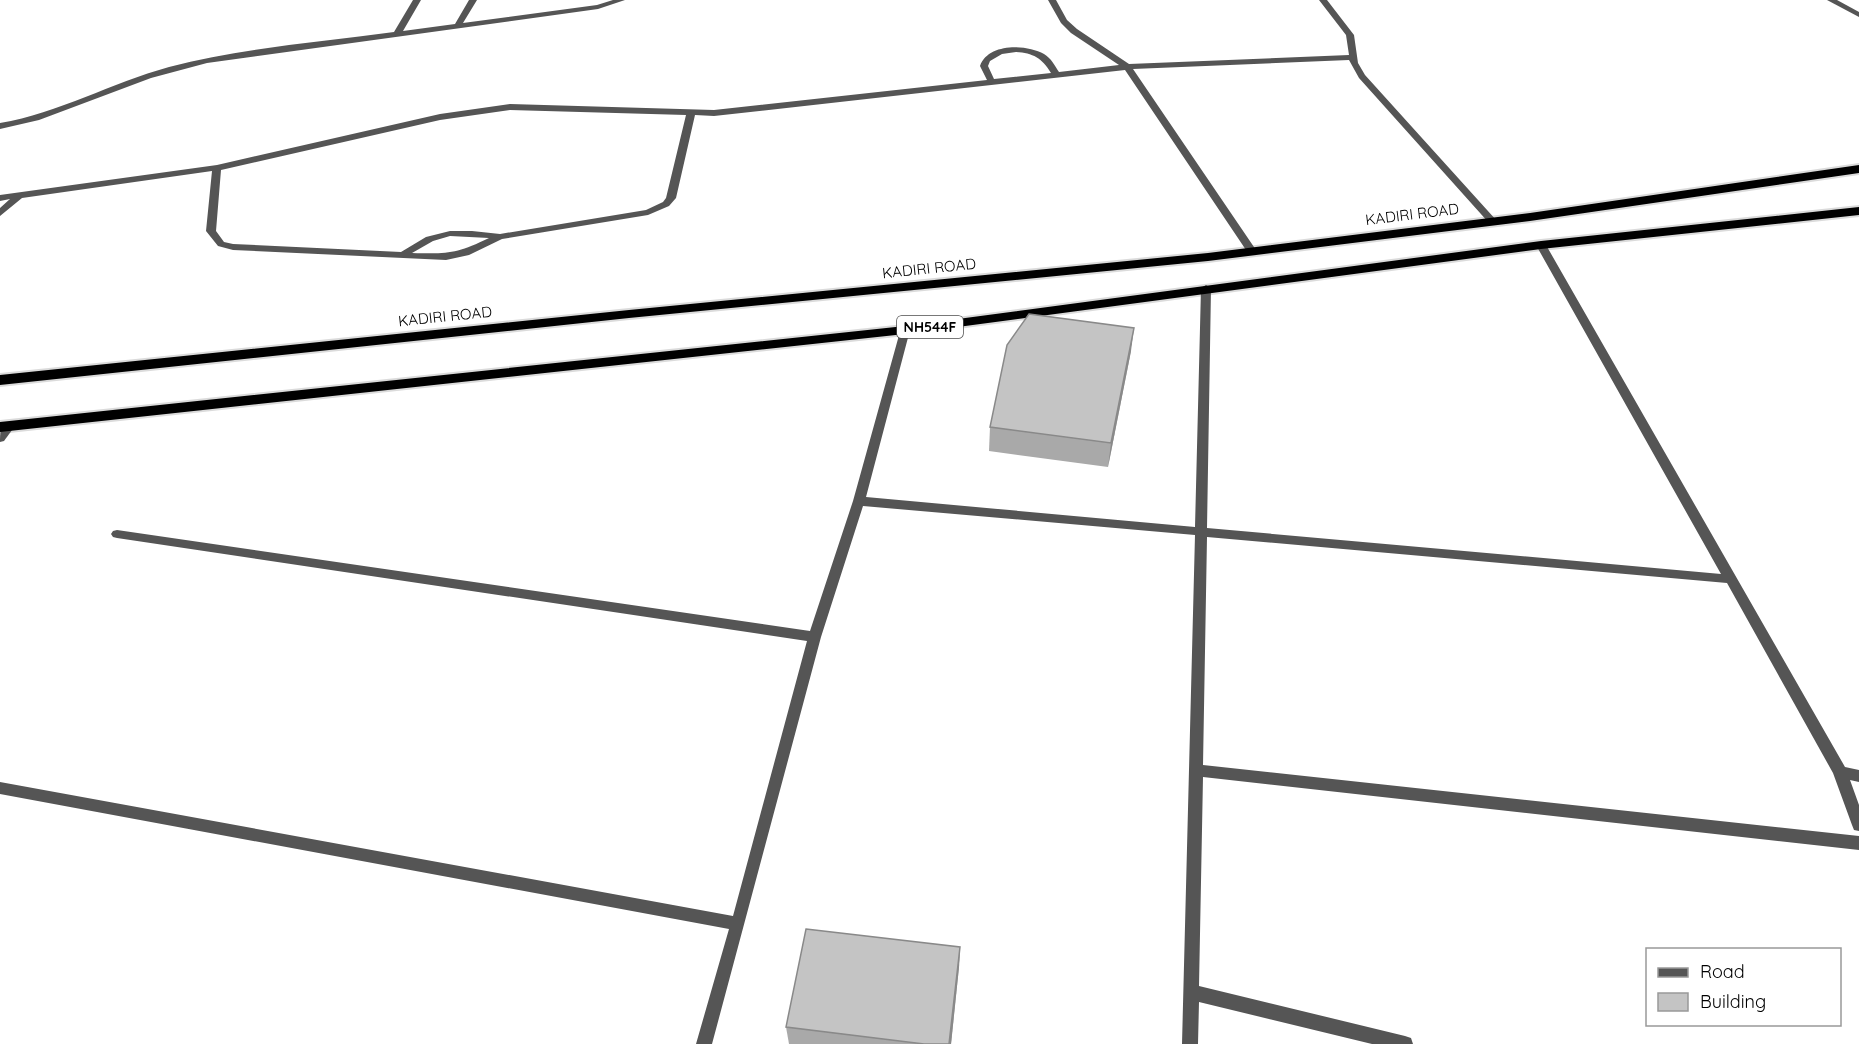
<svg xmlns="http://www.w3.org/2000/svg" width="1859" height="1044" viewBox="0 0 1859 1044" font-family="Quicksand,sans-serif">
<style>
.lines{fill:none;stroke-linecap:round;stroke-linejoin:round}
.trunk-casing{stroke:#dbdbdb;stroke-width:4}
.service{fill:#555;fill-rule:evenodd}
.minor{fill:#555;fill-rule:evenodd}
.trunk{fill:#000;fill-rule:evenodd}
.wall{fill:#a9a9a9}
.shaded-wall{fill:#898989}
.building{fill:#c4c4c4;stroke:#898989;stroke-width:1.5}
.labels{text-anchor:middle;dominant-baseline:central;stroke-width:5;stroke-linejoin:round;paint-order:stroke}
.shield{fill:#fff;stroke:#4c4c4c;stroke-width:1.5}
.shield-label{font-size:14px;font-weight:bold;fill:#000}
.street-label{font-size:15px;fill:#000;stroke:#fff}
</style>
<rect width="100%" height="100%" fill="#fff"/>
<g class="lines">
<g class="trunk-casing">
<g id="trunk">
<path d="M1859,165V173L1530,221L1208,261L629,318L0,385V375L629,310L1208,253L1530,213Z"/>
<path d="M1859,207V215L1541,249L905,334L0,432V422L905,326L1541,241Z"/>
</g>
</g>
<g class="service">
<path d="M413,0H421L403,31L455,24L469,0H477L463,23L597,5L613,0H625L598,9L207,63L151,78L39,120L0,129V123C59,113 111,83 169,67C242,48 319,42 394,32Z"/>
<path d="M1048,0H1056L1067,20L1077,29L1129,64L1349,55L1346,35L1319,0H1327L1354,35L1358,63L1365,75L1497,221L1492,224L1489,223L1359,78L1349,60L1133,69L1256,250L1251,253L1246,250L1125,70L714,116L695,115L676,198L669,206L648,215L502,239L469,255L446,260L233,250L218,246L206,231L212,171L22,198L0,216V208L10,199L0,201V195L217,165L440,114L510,104L714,110L987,80L980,66C988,43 1026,44 1044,54C1051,58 1055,66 1059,72L1119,65L1071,33L1061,23ZM1016,52C1033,53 1042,58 1051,73L994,79L988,66L990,61L1002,54ZM510,110L686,115L666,198L663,202L646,210L500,234L472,231H450L426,237L401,252L233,244L224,242L216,231L221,170L440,120ZM450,236L489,238C456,254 448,254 412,253L433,241Z"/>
</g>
<g class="minor">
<path d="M1827,0H1837L1859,12V17Z"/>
<path d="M1541,242L1546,245L1845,767L1859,770V782L1850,780L1859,805V831L1854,830L1852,825L1833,773L1727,583L1207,537L1203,765L1859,836V850L1203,777L1199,986L1405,1036L1411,1038L1413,1044H1372L1199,1002L1198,1044H1182L1195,535L863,506L821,637L712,1044H696L729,929L0,794V782L733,916L807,641L117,538L113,537L111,534L113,531L117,530L810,631L853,501L901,328H909L910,330L866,497L1195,527L1201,288L1206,285L1211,288L1207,528L1721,574L1536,245Z"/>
<path d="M9,422L15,426L4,441L0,442C0,433 0,425 9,422Z"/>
</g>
<use href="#trunk" class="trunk"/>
</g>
<g class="wall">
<path d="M1131,351L1108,467L989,451L990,427Z"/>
<path d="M960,947L959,967L951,1044H789L786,1027Z"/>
</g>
<g class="shaded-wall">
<path d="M1134,328L1131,351L1108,467L1111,443Z"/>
<path d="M960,947L959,967L951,1044H949Z"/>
</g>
<g class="building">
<path d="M1029,314L1134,328L1111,443L990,427L1007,345Z"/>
<path d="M806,929L960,947L949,1044H924L786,1027Z"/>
</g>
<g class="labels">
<rect class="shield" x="897" y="316" width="66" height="22" rx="4.5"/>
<g class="shield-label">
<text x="930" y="327">NH544F</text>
</g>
<g class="street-label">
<text transform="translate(1412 214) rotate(-7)">KADIRI ROAD</text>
<text transform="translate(929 268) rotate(-6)">KADIRI ROAD</text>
<text transform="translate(445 316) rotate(-6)">KADIRI ROAD</text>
</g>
</g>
<rect x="1646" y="948" width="195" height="78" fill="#ffffff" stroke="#999999" stroke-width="1.5"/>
<rect x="1658" y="968" width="30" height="9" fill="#555555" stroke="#999999" stroke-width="1.5"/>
<text x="1700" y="978" font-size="18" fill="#000000">Road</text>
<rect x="1658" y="993" width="30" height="18" fill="#c4c4c4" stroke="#999999" stroke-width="1.5"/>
<text x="1700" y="1008" font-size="18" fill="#000000">Building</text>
</svg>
